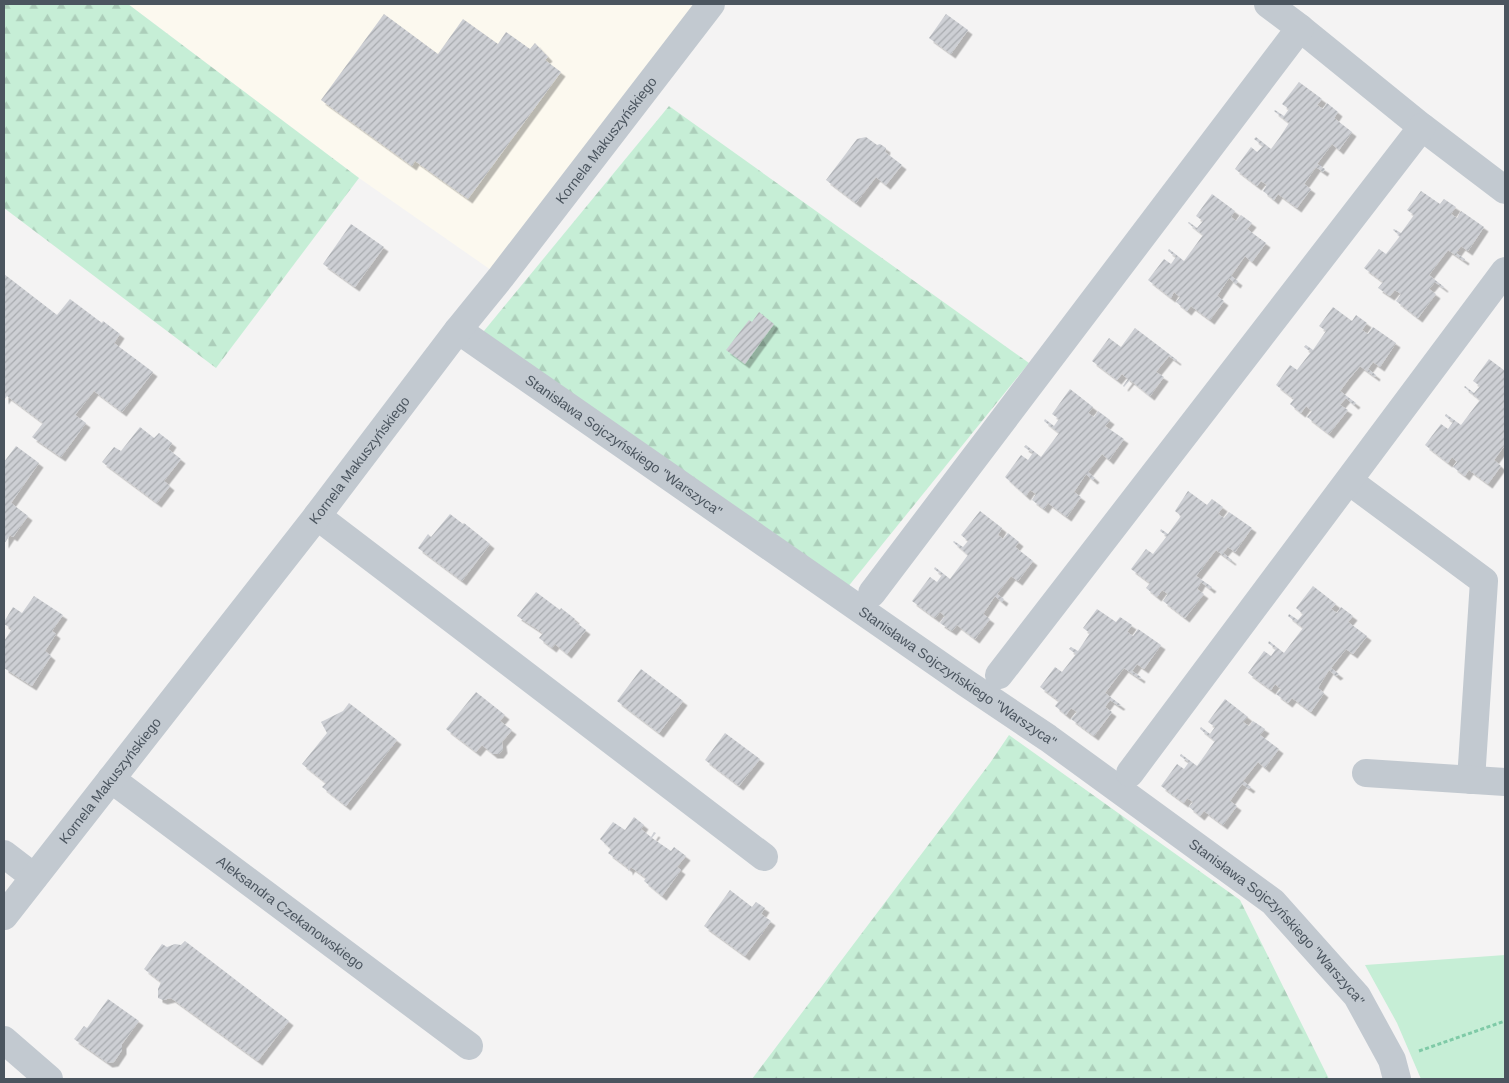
<svg xmlns="http://www.w3.org/2000/svg" width="1509" height="1083" viewBox="0 0 1509 1083" font-family="Arial,sans-serif">
<style>
.commercial{fill:#fcf9ef}
.grass{fill:#c6eed6}
.forest{fill:url(#forest-firs)}
.building{fill:url(#building-hatch);filter:url(#shadow)}
.lines{fill:none;stroke-linecap:round;stroke-linejoin:round}
.path{stroke:#7fcaa7;stroke-width:3;stroke-dasharray:4 2.5;stroke-linecap:butt}
.minor{stroke:#c2c9d0;stroke-width:28}
.labels{text-anchor:middle;dominant-baseline:central;stroke-width:4;stroke-linejoin:round;paint-order:stroke}
.street-label{font-size:14px;fill:#4b555f;stroke:#fff}
</style>
<defs>
<pattern id="forest-firs" width="22" height="20" patternUnits="userSpaceOnUse" patternTransform="scale(1.25)"><rect width="22" height="20" fill="#c6eed6"/><path d="M5 1l3.5 6h-7zM16 11l3.5 6h-7z" fill="#acceba"/></pattern>
<pattern id="building-hatch" width="6" height="6" patternUnits="userSpaceOnUse" patternTransform="scale(1.25)"><rect width="6" height="6" fill="#cdcfd4"/><path d="M-1 1l2-2M0 6l6-6M5 7l2-2" fill="none" stroke="#a8abaf"/></pattern>
<filter id="shadow"><feDropShadow dx="4.5" dy="4.5" stdDeviation="0" flood-color="#0004"/></filter>
</defs>
<rect width="100%" height="100%" fill="#f4f3f3"/>
<path class="commercial" d="M128,4H711L501,277L359,178Z"/>
<path class="grass" d="M1505,955V1079H1421L1397,1023L1365,965Z"/>
<g class="forest">
<path d="M4,4H128L359,178L216,368L4,208Z"/>
<path d="M669,106L1029,363L847,588L479,337Z"/>
<path d="M1009,735L1240,900L1329,1079H752L990,763Z"/>
</g>
<g class="building">
<path d="M384,14L438,54L463,19L498,44L506,32L530,49L535,43L548,57L545,60L561,72L468,199L415,161L412,166L321,100Z"/>
<path d="M946,14L968,30L951,54L929,38Z"/>
<path d="M1299,82L1322,99L1317,105L1323,109L1327,103L1338,112L1334,118L1352,132L1339,150L1332,144L1317,164L1325,169L1323,172L1316,167L1304,184L1311,189L1297,208L1278,194L1274,200L1263,191L1267,185L1261,181L1257,186L1235,169L1251,147L1257,152L1263,146L1254,139L1256,137L1271,149L1280,137L1289,123L1274,111L1275,110L1284,116L1289,109L1282,104Z"/>
<path d="M866,137L877,145L880,144L886,148L885,152L902,165L886,185L876,177L856,203L826,180L857,139Z"/>
<path d="M1421,191L1440,204L1444,199L1456,207L1451,214L1457,218L1461,211L1484,227L1468,251L1461,246L1456,253L1465,259L1464,261L1448,250L1429,275L1444,287L1443,288L1435,282L1429,289L1436,294L1418,318L1396,301L1401,294L1395,290L1390,296L1378,288L1383,282L1364,268L1379,249L1386,254L1400,236L1393,230L1394,229L1401,233L1414,215L1407,210Z"/>
<path d="M1212,194L1235,211L1231,217L1236,221L1241,215L1252,223L1247,229L1266,243L1252,262L1245,256L1231,276L1238,281L1236,284L1229,278L1217,296L1224,301L1210,320L1191,306L1187,311L1176,302L1180,297L1174,292L1171,298L1148,280L1164,259L1171,264L1176,257L1168,251L1169,249L1184,261L1203,235L1188,223L1189,222L1197,228L1203,221L1196,216Z"/>
<path d="M351,224L384,247L355,287L323,264Z"/>
<path d="M4,274L57,315L70,299L102,323L103,321L120,334L114,343L153,372L122,412L94,391L75,415L86,423L61,457L32,437L43,423L7,396L4,400Z"/>
<path d="M1333,307L1352,321L1356,315L1367,323L1362,330L1368,334L1373,327L1396,343L1380,367L1373,362L1368,369L1376,375L1375,377L1360,366L1349,379L1340,391L1356,403L1354,405L1346,398L1340,405L1348,410L1329,434L1307,417L1312,411L1306,406L1301,413L1290,404L1294,399L1276,385L1290,365L1297,370L1311,352L1304,347L1306,345L1313,350L1326,331L1319,326Z"/>
<path d="M759,312L774,324L745,364L726,350L749,320L752,322Z"/>
<path d="M1135,328L1177,360L1176,361L1169,356L1156,372L1164,377L1150,396L1130,380L1124,387L1123,386L1128,379L1122,374L1117,380L1092,361L1109,338L1121,347Z"/>
<path d="M1489,359L1505,371V445L1494,460L1501,466L1488,484L1469,470L1465,476L1453,467L1457,462L1452,457L1448,463L1425,445L1441,424L1448,429L1453,422L1445,416L1446,414L1461,425L1470,413L1480,400L1464,387L1465,386L1474,393L1480,386L1473,381Z"/>
<path d="M1070,389L1093,407L1088,413L1094,417L1098,411L1110,420L1105,426L1124,439L1109,460L1102,454L1088,472L1095,478L1093,480L1086,474L1074,492L1081,497L1067,517L1048,503L1044,509L1032,500L1036,494L1030,490L1026,496L1005,477L1021,455L1028,460L1033,453L1024,447L1026,445L1041,457L1059,433L1044,421L1045,419L1054,426L1059,419L1052,414Z"/>
<path d="M140,427L154,438L159,433L172,443L168,449L181,459L164,481L170,486L157,503L102,462L114,447L121,451Z"/>
<path d="M16,446L39,463L11,503L28,516L13,537L10,535L4,544V462Z"/>
<path d="M1188,491L1207,505L1212,499L1223,507L1218,514L1224,518L1229,512L1252,528L1235,552L1228,547L1223,553L1232,560L1231,561L1216,550L1196,576L1212,587L1210,589L1201,582L1197,589L1204,594L1185,618L1163,601L1168,594L1162,590L1157,597L1146,588L1150,583L1131,569L1146,549L1153,554L1167,536L1160,531L1161,529L1168,534L1181,516L1175,511Z"/>
<path d="M980,511L1002,528L998,535L1003,539L1008,533L1019,542L1015,547L1033,561L1018,581L1011,576L997,594L1004,599L1002,602L995,596L983,614L990,619L975,639L957,625L952,631L940,623L945,616L940,612L935,618L912,601L930,577L937,582L942,575L934,569L935,567L950,579L968,555L953,542L954,541L963,547L968,541L961,535Z"/>
<path d="M450,514L463,524L464,523L490,544L462,581L418,548L428,534L431,537Z"/>
<path d="M1313,586L1336,604L1331,609L1337,613L1341,607L1353,616L1348,622L1367,636L1353,654L1346,649L1331,668L1339,674L1336,676L1329,670L1318,688L1324,693L1311,712L1292,698L1288,703L1276,694L1281,689L1275,684L1271,690L1248,673L1264,651L1271,656L1276,649L1268,643L1269,641L1284,653L1303,628L1288,616L1289,614L1298,620L1303,614L1296,608Z"/>
<path d="M536,592L560,610L561,608L575,619L574,621L586,630L567,654L555,644L552,648L539,638L543,633L517,616Z"/>
<path d="M34,596L63,615L52,631L56,634L45,651L51,656L32,686L4,668V641L12,629L4,624V622L13,607L22,613Z"/>
<path d="M1097,609L1116,622L1120,617L1132,625L1127,632L1133,636L1138,629L1161,645L1144,669L1137,664L1132,671L1141,677L1140,679L1124,668L1105,693L1121,705L1119,706L1110,700L1105,707L1112,712L1094,736L1071,719L1077,712L1071,708L1066,715L1055,706L1059,701L1040,687L1055,667L1062,672L1076,654L1069,649L1071,647L1078,651L1090,633L1083,628Z"/>
<path d="M641,669L683,701L659,733L617,701Z"/>
<path d="M476,692L505,715L500,721L512,730L502,742L503,749L499,754H493L482,745L476,752L446,729Z"/>
<path d="M1225,699L1248,717L1243,722L1249,726L1253,721L1265,729L1260,735L1279,749L1265,768L1258,762L1243,781L1251,787L1249,789L1242,784L1230,801L1237,806L1223,825L1204,811L1200,816L1189,807L1193,802L1187,798L1184,803L1161,786L1177,764L1184,769L1189,762L1180,756L1181,754L1197,766L1215,741L1200,729L1201,727L1210,734L1215,727L1208,722Z"/>
<path d="M349,703L397,740L346,806L322,787L326,783L302,764L327,733L321,722L343,711Z"/>
<path d="M725,733L760,759L739,786L705,760Z"/>
<path d="M634,817L644,825L641,829L651,837L654,832L656,833L652,838L671,851L674,847L686,856L677,867L681,870L662,896L644,881L646,878L631,867L628,871V868L608,853L611,849L600,839L613,822L625,830Z"/>
<path d="M730,890L752,907L756,902L765,908L761,914L771,921L745,956L704,926Z"/>
<path d="M185,941L289,1021L258,1061L171,998L163,1000L158,998V989L161,982L144,969L162,944L167,947L175,944L181,945Z"/>
<path d="M108,999L139,1021L122,1044V1050L114,1062L108,1063L74,1039L84,1026L87,1028Z"/>
</g>
<g class="lines">
<path class="path" d="M1419,1051L1505,1021"/>
<g class="minor">
<path d="M1300,28L1422,127L1505,190"/>
<path id="s1" d="M458,330L966,683L1048,738L1273,902L1357,996L1392,1060L1397,1079"/>
<path d="M1349,481L1484,581L1471,780"/>
<path d="M317,516L764,857"/>
<path d="M872,593L1300,28L1268,4"/>
<path d="M999,675L1422,127"/>
<path d="M1130,773L1505,271"/>
<path d="M1366,773L1505,782"/>
<path id="s2" d="M111,779L469,1046"/>
<path d="M4,854L34,877"/>
<path id="s3" d="M4,916L317,516L458,330L501,277L711,4"/>
<path d="M4,1040L49,1079"/>
</g>
</g>
<g class="labels">
<g class="street-label">
<text stroke="none"><textPath href="#s3" startOffset="982">Kornela Makuszyńskiego</textPath></text>
<text stroke="none"><textPath href="#s1" startOffset="202">Stanisława Sojczyńskiego "Warszyca"</textPath></text>
<text stroke="none"><textPath href="#s3" startOffset="578">Kornela Makuszyńskiego</textPath></text>
<text stroke="none"><textPath href="#s1" startOffset="608">Stanisława Sojczyńskiego "Warszyca"</textPath></text>
<text stroke="none"><textPath href="#s3" startOffset="172">Kornela Makuszyńskiego</textPath></text>
<text stroke="none"><textPath href="#s2" startOffset="224">Aleksandra Czekanowskiego</textPath></text>
<text stroke="none"><textPath href="#s1" startOffset="1012">Stanisława Sojczyńskiego "Warszyca"</textPath></text>
</g>
</g>
<rect width="1509" height="1083" fill="none" stroke="#4b555f" stroke-width="10"/>
</svg>
